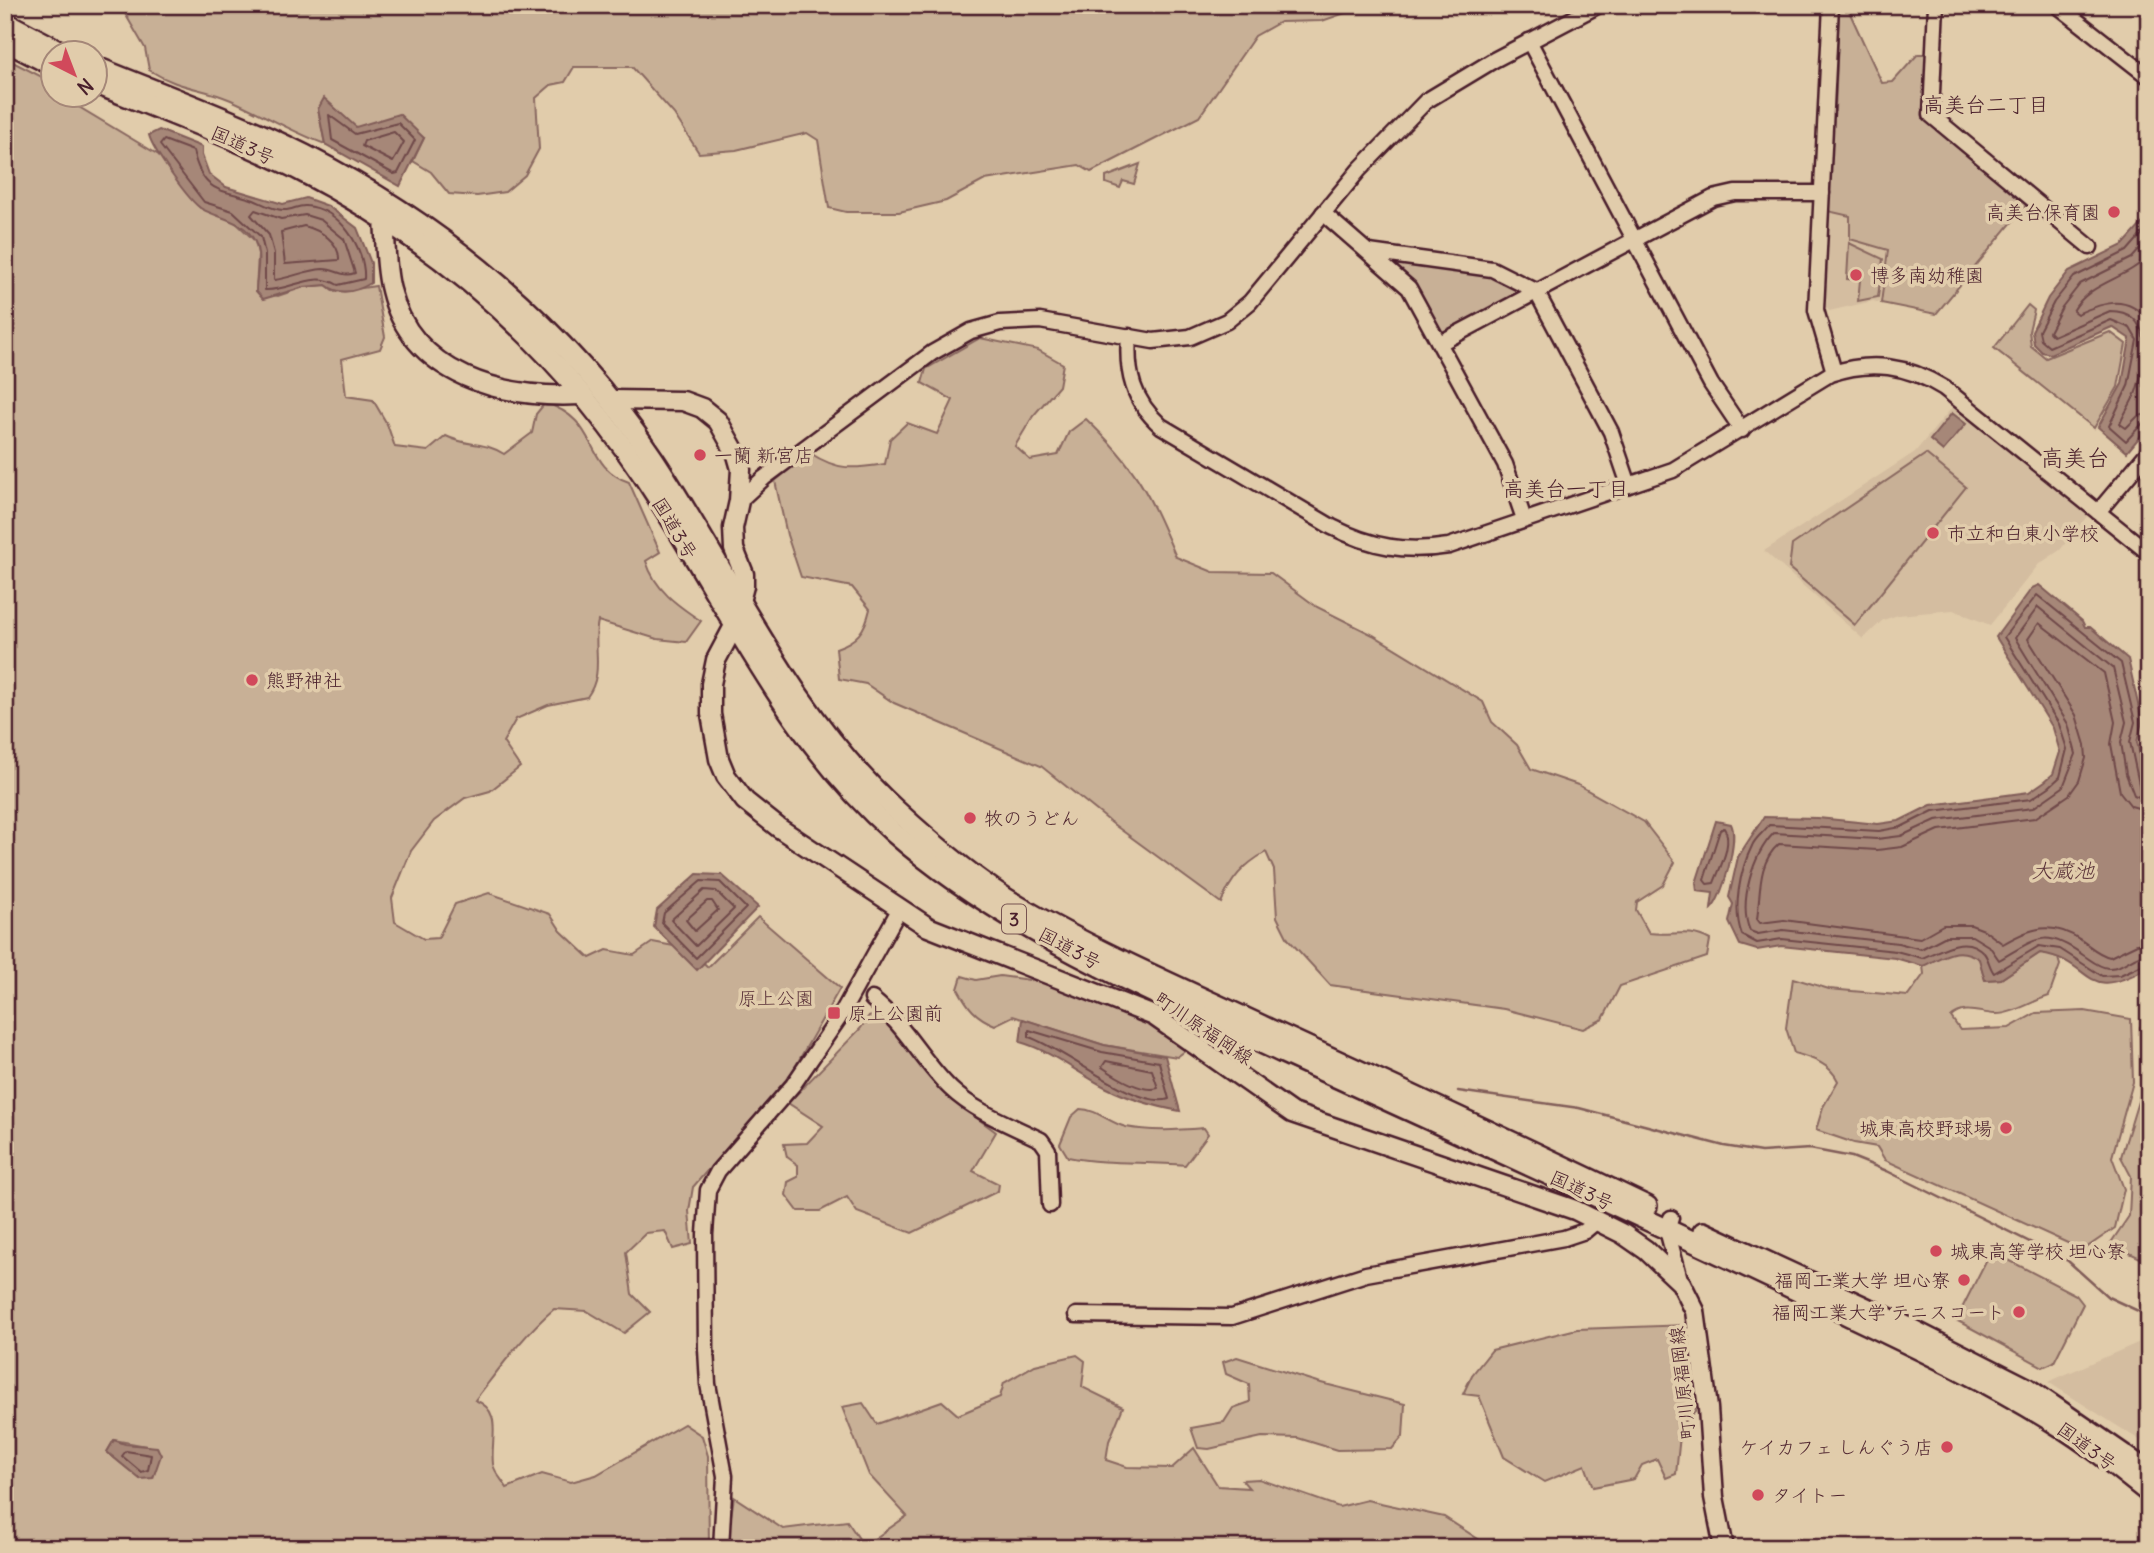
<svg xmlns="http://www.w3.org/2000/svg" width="2154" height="1553" viewBox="0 0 2154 1553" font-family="Delius,'Klee One',sans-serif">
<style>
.built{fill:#d4bda0}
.green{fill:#c8b096;stroke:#896860;stroke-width:2;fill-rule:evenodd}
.water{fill:#a68778;stroke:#815d59;stroke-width:2}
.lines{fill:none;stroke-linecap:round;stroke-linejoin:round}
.shore{stroke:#6f494a;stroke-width:2}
.stream{stroke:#815d59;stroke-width:2.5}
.minor-casing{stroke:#4a1f2b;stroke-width:19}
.major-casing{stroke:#4a1f2b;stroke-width:23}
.highway-casing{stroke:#4a1f2b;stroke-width:24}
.minor{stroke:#e1ccab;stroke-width:14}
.major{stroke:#e1ccab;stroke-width:18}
.highway{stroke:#e1ccab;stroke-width:19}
.poi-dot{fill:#d1495b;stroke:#e1ccab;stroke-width:2.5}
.labels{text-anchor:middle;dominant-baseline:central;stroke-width:7;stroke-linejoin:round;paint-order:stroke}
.shield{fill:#e1ccab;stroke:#775351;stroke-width:2}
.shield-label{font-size:18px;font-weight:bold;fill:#4a1f2b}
.street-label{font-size:19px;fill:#4a1f2b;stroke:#e1ccab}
.poi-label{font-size:19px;fill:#4a1f2b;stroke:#e1ccab;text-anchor:start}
.park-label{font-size:19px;fill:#5d353b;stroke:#e1ccab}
.neighbourhood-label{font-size:21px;fill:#4a1f2b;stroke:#e1ccab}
.water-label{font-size:21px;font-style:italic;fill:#5c343a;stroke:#e1ccab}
.quarter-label{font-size:23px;fill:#4a1f2b;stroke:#e1ccab}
</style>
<rect width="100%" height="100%" fill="#e1ccab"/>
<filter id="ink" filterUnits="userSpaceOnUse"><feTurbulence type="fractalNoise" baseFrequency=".0143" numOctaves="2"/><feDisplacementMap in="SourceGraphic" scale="14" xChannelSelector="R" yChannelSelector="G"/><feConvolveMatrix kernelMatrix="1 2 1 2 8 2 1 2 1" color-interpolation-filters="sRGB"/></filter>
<g filter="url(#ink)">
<g class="built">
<path d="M1828,211L1850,216L1851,239L1888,250L1881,303L1873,301L1829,311L1826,307Z"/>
<path d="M1954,405L2088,515L2060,550L2039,564L1990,625L1953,610L1898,615L1883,620L1863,639L1764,551L1915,452Z"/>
<path d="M2149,1338V1446L2048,1382Z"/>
</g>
<g class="green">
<path d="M120,5H1368L1322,21L1280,22L1255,36L1199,117L1091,172L1079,165L985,180L946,201L899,212H846L829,208L818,140L807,133L736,150L699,153L674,114L632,67H574L565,82L551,85L536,98L539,149L525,175L505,192L477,196L449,194L431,172L413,161L424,138L356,127L318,109L325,144C292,132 263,114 231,100C202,87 181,90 149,70L145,48Z"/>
<path d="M1848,9L1882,83L1893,82L1918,54H1926L1927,118L2028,203L1936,314L1881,303L1888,250L1850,239V216L1828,211L1832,111H1835L1839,11Z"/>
<path d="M5,58L52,82V94L71,95L79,107L162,157L200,208L230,217L255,241L258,254L256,291L278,296L304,287L326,285L335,292L376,286L385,337L380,349L342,359L346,396L373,400L387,424L395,447L428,451L446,436C468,447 487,442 504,454L532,433L536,414L545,403C601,420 582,466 629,482L660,552L646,561C655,590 677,605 701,621L686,642L657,639L598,621C592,647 605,673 587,697L548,705L516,719L503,742L520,767L490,791L465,798L434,821L411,851L392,898L395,922L424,939L438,938L455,904L489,893L550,914L561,931L590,958L607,950L634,955L653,942L689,949L708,967L758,917L840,988L791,1074L693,1187L689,1211L692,1244L673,1249L665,1231L646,1233L626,1252L632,1294L650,1312L624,1333L587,1311L554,1309C523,1335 500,1368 475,1400C504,1411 490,1439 493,1464C494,1472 503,1481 507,1488L542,1474L571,1482L596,1475L684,1424L702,1436L708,1456L709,1548H5ZM114,1440L157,1448L140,1479L107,1452Z"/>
<path d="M1140,164L1134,184L1123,181L1120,188L1106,183V177Z"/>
<path d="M1849,243L1883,259L1878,297L1858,301L1860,280L1847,279Z"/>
<path d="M1401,262L1495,275L1523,288V293L1443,335L1419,289L1396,267Z"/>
<path d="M2028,305L2034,310L2029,331L2031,346L2046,358L2110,332L2126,344L2118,387L2094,428L1994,348Z"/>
<path d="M980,338L1038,350L1063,364L1059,386L1033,416L1015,446L1030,460L1058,455L1069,432L1086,419C1137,467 1149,494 1176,557L1213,572L1271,573L1317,607L1373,635L1483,702L1492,722L1517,745L1531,769L1578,785L1644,822L1675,862L1663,885L1637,902L1636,910L1649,933C1674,936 1688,928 1710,940L1707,957L1620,986L1603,1019L1583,1029L1504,1009L1330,985L1288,939L1277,917L1274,870L1266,852C1243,865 1231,879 1221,903L1113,824L1041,766L894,703L866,684L839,679L836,648C857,641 865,631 870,609L852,587L801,577L787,535L775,481L810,453C838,471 853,469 885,464L890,439L907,423L937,434L953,400L922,383L926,369Z"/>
<path d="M1926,454L1966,487L1855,625L1789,568L1792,545Z"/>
<path d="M1949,951L1969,952L1979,958L1985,980L2001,979L2040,953L2057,955L2060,965L2049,996C2032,1001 2011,1015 1995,1014C1978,1013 1965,1005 1951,1017L1960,1030L2009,1028L2036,1013L2085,1011L2131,1019L2133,1082L2112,1157L2124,1189L2115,1228L2083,1250L1885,1160L1877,1147L1854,1143L1816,1130L1823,1107L1838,1081C1830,1063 1811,1058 1794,1053L1786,1028L1793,978L1829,989L1908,996L1924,974L1923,966Z"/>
<path d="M962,976L976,980L1000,976L1065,985L1167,1030L1189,1048L1177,1057L1104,1045L1013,1016L995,1025C975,1017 968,1007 958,989Z"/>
<path d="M879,1014L912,1049L930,1077L948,1097L996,1132L973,1171L999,1184L998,1191L912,1233L857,1212L847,1197L820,1211H798L786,1195L788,1182L798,1177V1165L787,1157L784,1144L807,1143L823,1126L788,1103L861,1028L868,1017Z"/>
<path d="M2149,1025V1262L2110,1244L2129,1216L2131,1176L2121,1157L2143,1085L2140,1027Z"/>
<path d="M1080,1109C1097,1109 1109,1123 1126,1127C1152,1132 1178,1130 1204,1128L1208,1134L1185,1165C1146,1161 1107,1165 1068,1157L1060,1144L1071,1117Z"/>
<path d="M1991,1251L2076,1295L2083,1304L2054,1362L2043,1367L1956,1320Z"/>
<path d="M1688,1325L1695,1411L1681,1426L1676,1474L1666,1478L1657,1459L1642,1465L1634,1479L1593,1487L1585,1465L1544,1482L1504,1457L1479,1396L1463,1394L1472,1375L1492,1350L1577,1329Z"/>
<path d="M1077,1355L1085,1361L1082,1387L1123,1407L1109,1441L1106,1460L1127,1467L1172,1468L1194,1448L1218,1486L1249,1488L1242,1480L1259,1479L1339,1507L1367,1500L1444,1517L1492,1548H726L734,1497L783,1529L847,1521L864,1546L907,1516L869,1475L842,1407L863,1403L877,1424L942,1401L958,1415L1000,1397L1004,1383L1035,1365Z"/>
<path d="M1237,1357L1317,1382L1405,1404L1403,1436L1392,1449L1337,1450L1298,1438L1262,1437L1209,1449L1198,1448L1191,1428L1224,1422L1233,1408L1250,1402L1249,1384L1226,1374L1223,1362Z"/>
</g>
<g class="water">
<path d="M324,98L356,127L399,114L424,138L400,186L325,144L318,109Z"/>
<path d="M159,130L202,147V155L209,174L226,187L283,204L306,198L328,206L357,228L371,263V283C356,292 340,296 326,285L304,287L263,299L256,291C256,276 262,257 255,242C245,220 220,219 202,209C189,202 152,148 149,135Z"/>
<path d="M2149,216V426L2127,452L2098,427L2122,384L2130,339L2112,327L2050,354L2042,352L2034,344L2032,331L2048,298L2069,271L2123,245Z"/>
<path d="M1952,413L1966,424L1943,451L1930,440Z"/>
<path d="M2039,585L2082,621L2085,627H2090L2128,659L2142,722L2137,742L2149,794V967C2080,1006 2096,961 2040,953L2001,979L1985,980L1979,959C1958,944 1943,957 1923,966L1895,958L1781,946L1757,950L1740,945L1729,922L1733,904L1729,897L1738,857L1764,817L1818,818L1878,824L1899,821L1931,805L2029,792L2045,781L2053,774L2060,752L2053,728L1996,637L2032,588Z"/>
<path d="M1716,821L1731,824C1739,838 1723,898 1711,909L1713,893L1697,891L1696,883Z"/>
<path d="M697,874L722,875L758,907L697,970L654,927L657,910Z"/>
<path d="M1023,1019L1104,1045L1165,1056L1180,1111C1153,1106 1131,1100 1107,1088C1077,1073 1052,1051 1020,1042Z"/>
<path d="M114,1440L125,1444L157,1447L161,1455L153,1478L140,1479L107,1452Z"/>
</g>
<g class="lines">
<g class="shore">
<path d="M329,115L355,134L398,123L415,140L398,173L394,174L332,140Z"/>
<path d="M394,132L404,142L393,162L362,146L364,141Z"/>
<path d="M164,140L193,151C204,195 219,188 254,200C263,204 275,211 285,210C292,210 299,205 306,206C339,208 366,248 364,279L338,285C312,270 292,291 265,290V254L261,237L233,211L204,202L160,145Z"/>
<path d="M255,210L281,219L305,215L321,220L344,239L355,273C341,278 337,269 323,269C306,270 291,278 274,280V253L269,235L251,215Z"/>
<path d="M304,226C320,230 340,242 339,260L285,264L281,232Z"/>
<path d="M2149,226L2127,251L2074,277L2054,302L2039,331L2041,340L2049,347L2111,320L2130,328L2137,340L2128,386L2109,426L2126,441L2142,424L2149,423"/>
<path d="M2149,239L2132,258L2080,284L2062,307L2049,332L2053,336L2110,311C2154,311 2146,361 2137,389C2133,402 2124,412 2120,424L2126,428L2138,416L2149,414"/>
<path d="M2149,255C2127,280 2090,281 2073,311L2077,314C2104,302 2127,294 2149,321"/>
<path d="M2149,792L2140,789L2130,742L2135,722L2121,663L2037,595L2004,637L2059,724L2067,749L2060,777L2049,787L2031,799L1933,811L1901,827L1879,831L1769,825C1764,832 1755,838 1752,846C1740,870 1732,909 1742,935L1757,943L1782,939L1896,951L1922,958C1941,951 1965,932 1984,953C1989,959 1989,967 1994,973L2039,946L2060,949L2102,976L2120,975L2149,962"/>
<path d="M2149,801L2134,795L2126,774L2121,742L2126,722L2113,668L2038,607L2015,638L2068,724L2076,754L2063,787L2033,808L1936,820L1901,836L1877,839L1774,833C1753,854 1738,903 1750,931L1758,934L1783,930L1898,943L1921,949L1946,936H1972L1990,947L1999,960C2036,939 2044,927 2083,955C2091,960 2098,967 2108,968C2123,969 2134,954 2149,953"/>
<path d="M2149,811L2131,806L2120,792L2111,744L2115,722L2104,673L2039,623L2028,639L2076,715L2085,745L2086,758L2079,781L2069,795L2035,818L1939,830L1902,847L1877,850L1779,844C1757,863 1761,893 1757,919L1760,923L1784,920L1920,938L1943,925H1971L1984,930L2003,944C2030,928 2052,920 2081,940C2090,946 2099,955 2110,957L2137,944L2149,942"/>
<path d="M1724,828C1734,843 1719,869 1714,883L1707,884L1704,880L1720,830Z"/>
<path d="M701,881L720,882L746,908L696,958L662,923L664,913Z"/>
<path d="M704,890L716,891L734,909L696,946L671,920Z"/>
<path d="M707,901H712L718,910L695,931L686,920Z"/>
<path d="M1029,1030L1102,1052L1159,1062L1169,1099C1137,1110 1063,1048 1029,1037Z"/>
<path d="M1106,1061L1152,1070L1158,1088C1142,1093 1115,1076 1102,1067Z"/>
<path d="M126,1451L151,1455L148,1470L141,1472L122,1456Z"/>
</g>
<path class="stream" d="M1458,1091L1579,1108L1724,1146L1761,1152L1810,1149L1852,1157L1887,1171L2068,1261L2108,1297L2149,1316"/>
<g class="minor-casing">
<g id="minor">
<path d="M1831,5L1816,310L1834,372"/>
<path d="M1936,5L1931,115L2090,247"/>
<path d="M2057,5L2149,77"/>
<path d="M1529,41L1711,384L1742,430"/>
<path d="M1323,213L1409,288L1505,464L1524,519"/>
<path d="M1369,252L1492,269L1536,291L1611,432L1629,485"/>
<path d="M1129,336C1126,373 1133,401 1161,426L1332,527C1372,547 1405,553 1449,546L1673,470L1830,374C1871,360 1907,365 1944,388L2149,553"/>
<path d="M1440,343L1713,198L1735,193H1822"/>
<path d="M739,501L764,478L932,353L971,331L1000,323L1040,321L1153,341L1190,337L1227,321L1250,302L1359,170L1426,101L1494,60L1599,5"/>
<path d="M2098,512L2149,451"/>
<path d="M872,999C906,1026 921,1060 951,1089C975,1112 1011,1125 1041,1140L1048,1150L1050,1205"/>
<path d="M1671,1218L1667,1230L1681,1283"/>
<path d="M1076,1315L1232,1317L1366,1274L1564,1238L1585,1231L1598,1220"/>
<path d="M721,1548L725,1476L708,1384L706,1349L705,1234L708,1190L718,1171L793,1085L839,1018L899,910"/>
</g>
</g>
<g class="major-casing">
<g id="major">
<path d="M384,220C386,243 385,268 391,290C412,376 504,399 581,395"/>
<path d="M611,400L683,401L702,408L718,421L737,455L741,469L739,501L733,528L734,549L744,574V586L733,628L716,660L711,684V714L719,759L726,776L745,801L779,828L928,927L1154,1016L1292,1113L1575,1210L1623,1234L1646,1250L1681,1283L1695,1311L1708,1408L1714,1497L1724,1548"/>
</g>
</g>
<g class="highway-casing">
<g id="highway">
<path d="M5,22L62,52"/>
<path d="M5,41L52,65"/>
<path d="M94,66C165,95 237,121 305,155C444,226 566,328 653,458C731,575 789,712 895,809C933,844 975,880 1020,907C1099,953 1186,990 1269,1029C1396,1087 1522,1146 1647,1206"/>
<path d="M94,83C161,110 230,136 295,168C447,245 568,356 659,500C733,615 790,741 894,833C1006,931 1150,991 1283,1053C1450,1129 1617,1205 1783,1284C1875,1329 1970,1370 2056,1424C2089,1444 2119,1469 2149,1493"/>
<path d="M1703,1232L1899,1323L2027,1388L2149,1472"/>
</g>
</g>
<use href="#minor" class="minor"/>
<use href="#major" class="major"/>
<use href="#highway" class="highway"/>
</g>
</g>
<g class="poi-dot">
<circle cx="2114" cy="212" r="7"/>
<circle cx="1856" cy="275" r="7"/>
<circle cx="700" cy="455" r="7"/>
<circle cx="1933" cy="533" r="7"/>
<circle cx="252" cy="680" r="7"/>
<circle cx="970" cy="818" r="7"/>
<rect x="827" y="1006" width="14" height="14" rx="3.5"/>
<circle cx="2006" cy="1128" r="7"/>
<circle cx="1936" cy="1251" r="7"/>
<circle cx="1964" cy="1280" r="7"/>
<circle cx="2019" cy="1312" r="7"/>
<circle cx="1947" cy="1447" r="7"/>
<circle cx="1758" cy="1495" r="7"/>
</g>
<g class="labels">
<rect class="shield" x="1002" y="904.5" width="24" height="29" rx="5"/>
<g class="shield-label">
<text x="1014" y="919">3</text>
</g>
<g class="street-label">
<text transform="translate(243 145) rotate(24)">国道3号</text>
<text transform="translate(675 528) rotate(59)">国道3号</text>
<text transform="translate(1070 948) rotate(28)">国道3号</text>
<text transform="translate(1204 1028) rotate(34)">町川原福岡線</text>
<text transform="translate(1582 1190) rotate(25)">国道3号</text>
<text transform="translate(1682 1383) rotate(-96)">町川原福岡線</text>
<text transform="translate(2087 1446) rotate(36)">国道3号</text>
</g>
<g class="poi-label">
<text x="2100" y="212" text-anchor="end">高美台保育園</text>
<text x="1870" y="275">博多南幼稚園</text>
<text x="714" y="455">一蘭 新宮店</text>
<text x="1947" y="533">市立和白東小学校</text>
<text x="266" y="680">熊野神社</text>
<text x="984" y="818">牧のうどん</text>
<text x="848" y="1013">原上公園前</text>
<text x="1992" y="1128" text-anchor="end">城東高校野球場</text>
<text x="1950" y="1251">城東高等学校 坦心寮</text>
<text x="1950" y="1280" text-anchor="end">福岡工業大学 坦心寮</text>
<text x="2005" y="1312" text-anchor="end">福岡工業大学 テニスコート</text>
<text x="1933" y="1447" text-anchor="end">ケイカフェ しんぐう店</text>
<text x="1772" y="1495">タイトー</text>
</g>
<g class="park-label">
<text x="776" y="998">原上公園</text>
</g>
<g class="neighbourhood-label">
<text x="1986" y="104">高美台二丁目</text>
<text x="1566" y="488">高美台一丁目</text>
</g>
<g class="water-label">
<text x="2063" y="870">大蔵池</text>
</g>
<g class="quarter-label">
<text x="2075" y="457">高美台</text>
</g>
</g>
<rect width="2154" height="1553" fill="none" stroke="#e1ccab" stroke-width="28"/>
<rect x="14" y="14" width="2126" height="1525" fill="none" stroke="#4a1f2b" stroke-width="2.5" filter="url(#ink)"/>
<g transform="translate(74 74) rotate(138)"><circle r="33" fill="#e1ccab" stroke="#a58778" stroke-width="2"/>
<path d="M0-5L12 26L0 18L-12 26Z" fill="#d1495b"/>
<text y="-10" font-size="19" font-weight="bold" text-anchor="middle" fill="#4a1f2b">N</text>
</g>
</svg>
